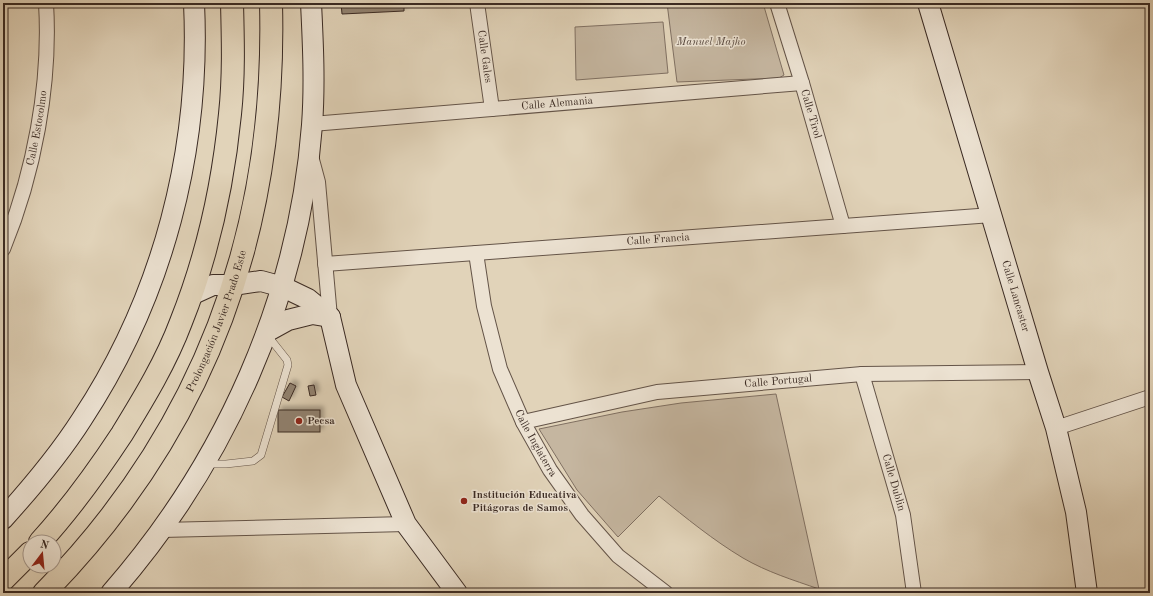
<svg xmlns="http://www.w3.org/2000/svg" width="1153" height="596" viewBox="0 0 1153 596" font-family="'Old Standard TT',serif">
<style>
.green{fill:#c5b6a0;stroke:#807062}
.building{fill:#918271;stroke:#3a2a23;filter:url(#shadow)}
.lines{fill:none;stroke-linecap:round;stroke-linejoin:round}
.lane-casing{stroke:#645448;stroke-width:8}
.street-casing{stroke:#645448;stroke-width:16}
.secondary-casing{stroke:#3a2a23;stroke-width:22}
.primary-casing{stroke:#3a2a23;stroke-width:24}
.lane{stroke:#ece2d2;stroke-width:7}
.street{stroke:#ece2d2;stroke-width:14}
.secondary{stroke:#ece2d2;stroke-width:20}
.primary{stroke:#e1d3b9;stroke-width:22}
.poi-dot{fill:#8f2418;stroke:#ece2d2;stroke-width:1.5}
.labels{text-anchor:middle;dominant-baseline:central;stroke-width:3;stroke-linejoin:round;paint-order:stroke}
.park-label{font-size:11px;font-style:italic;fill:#56463c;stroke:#ece2d2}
.street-label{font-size:11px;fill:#3a2a23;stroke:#ece2d2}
.poi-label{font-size:11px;font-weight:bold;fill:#3a2a23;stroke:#ece2d2;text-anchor:start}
</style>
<defs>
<filter id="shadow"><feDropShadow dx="3.5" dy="-3.5" stdDeviation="2" flood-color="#0004"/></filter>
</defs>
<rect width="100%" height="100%" fill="#e1d3b9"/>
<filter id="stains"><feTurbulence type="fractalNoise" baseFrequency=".005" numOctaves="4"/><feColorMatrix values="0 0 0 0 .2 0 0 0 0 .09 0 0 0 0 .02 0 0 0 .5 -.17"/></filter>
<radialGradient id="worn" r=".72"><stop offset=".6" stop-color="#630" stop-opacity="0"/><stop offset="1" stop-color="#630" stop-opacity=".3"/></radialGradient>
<g class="green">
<path d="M667,3H763L784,75L779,78L677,82Z"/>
<path d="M663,22L668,73L576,80L575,27Z"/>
<path d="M776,394L819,589C793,580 767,572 743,558C713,540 686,518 659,496L618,537L577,490L539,429L622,412L681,403Z"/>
</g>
<g class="building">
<path d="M341,3H404V11L342,14Z"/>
<path d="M290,383L296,386L289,401L282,397Z"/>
<path d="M314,385L316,395L310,396L308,386Z"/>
<rect x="278" y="410" width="42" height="22"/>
</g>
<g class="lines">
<g class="lane-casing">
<path id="lane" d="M206,464H226L253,461L261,455L288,365L287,360L268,336"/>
</g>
<g class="street-casing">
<g id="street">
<path id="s1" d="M477,3L492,109"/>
<path id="s2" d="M777,3L802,83L843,226"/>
<path id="s3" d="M312,124L802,83"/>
<path d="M311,156L318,182L330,317"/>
<path id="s4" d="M3,249C34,174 51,84 46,3"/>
<path id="s5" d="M476,253L484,306L500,369L523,422L550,470L582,515L618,556L666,593"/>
<path id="s6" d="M325,264L992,215"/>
<path id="s7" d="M862,374L903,515L914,593"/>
<path id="s8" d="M523,422L657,392L862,374L1038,372"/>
<path d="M1056,428L1150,397"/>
<path d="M162,530L406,524"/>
</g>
</g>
<g class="secondary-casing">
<g id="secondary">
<path id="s9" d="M928,3L1038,372L1056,428L1076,512L1087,593"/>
<path d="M191,295L213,285H233L261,281L283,287L308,299L330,317L346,385L406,524L457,593"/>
<path d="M268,331L288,320L312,314L330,317"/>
<path d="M3,519C32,487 59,455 82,419C163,296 201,150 194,3"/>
<path d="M111,593C225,463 299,298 312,125C315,85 313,43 311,3"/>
</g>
</g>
<g class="primary-casing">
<g id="primary">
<path d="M40,542C70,509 97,472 122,434C144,398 166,362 181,322C207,257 223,185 230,114C234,77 233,40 232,3"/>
<path d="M3,580L30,553"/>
<path id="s10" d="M44,593C205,429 277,231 271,3"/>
</g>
</g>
<use href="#lane" class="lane"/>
<use href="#street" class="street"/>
<use href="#secondary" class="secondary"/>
<use href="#primary" class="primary"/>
</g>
<g class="poi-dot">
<circle cx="299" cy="421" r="4"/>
<circle cx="464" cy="501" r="4"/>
</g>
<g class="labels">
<g class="park-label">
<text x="711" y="42">Manuel Majho</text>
</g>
<g class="street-label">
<text stroke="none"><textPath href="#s1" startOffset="54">Calle Gales</textPath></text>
<text stroke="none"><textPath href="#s3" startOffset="246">Calle Alemania</textPath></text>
<text stroke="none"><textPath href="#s2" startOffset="116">Calle Tirol</textPath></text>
<text stroke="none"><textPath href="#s4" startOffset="126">Calle Estocolmo</textPath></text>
<text stroke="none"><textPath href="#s6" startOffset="334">Calle Francia</textPath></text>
<text stroke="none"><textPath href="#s9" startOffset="306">Calle Lancaster</textPath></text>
<text stroke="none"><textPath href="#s10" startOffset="325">Prolongación Javier Prado Este</textPath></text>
<text stroke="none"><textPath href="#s8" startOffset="259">Calle Portugal</textPath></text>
<text stroke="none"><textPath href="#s5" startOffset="201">Calle Inglaterra</textPath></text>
<text stroke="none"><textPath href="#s7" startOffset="113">Calle Dublin</textPath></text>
</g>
<g class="poi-label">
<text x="307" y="421">Pecsa</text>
<text x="472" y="495">Institución Educativa<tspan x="472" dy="13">Pitágoras de Samos</tspan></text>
</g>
</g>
<rect width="1153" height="596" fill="none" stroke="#e1d3b9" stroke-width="16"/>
<rect x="4" y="4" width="1145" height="588" fill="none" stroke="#3a2a23" stroke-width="2"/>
<rect x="8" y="8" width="1137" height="580" fill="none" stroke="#3a2a23"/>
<g transform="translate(42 554) rotate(16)"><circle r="19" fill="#ece2d2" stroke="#a5988c"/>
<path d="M0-3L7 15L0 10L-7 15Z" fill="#8f2418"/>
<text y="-6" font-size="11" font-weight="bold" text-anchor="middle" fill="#3a2a23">N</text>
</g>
<rect width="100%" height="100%" filter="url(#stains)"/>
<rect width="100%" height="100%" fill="url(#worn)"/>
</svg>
